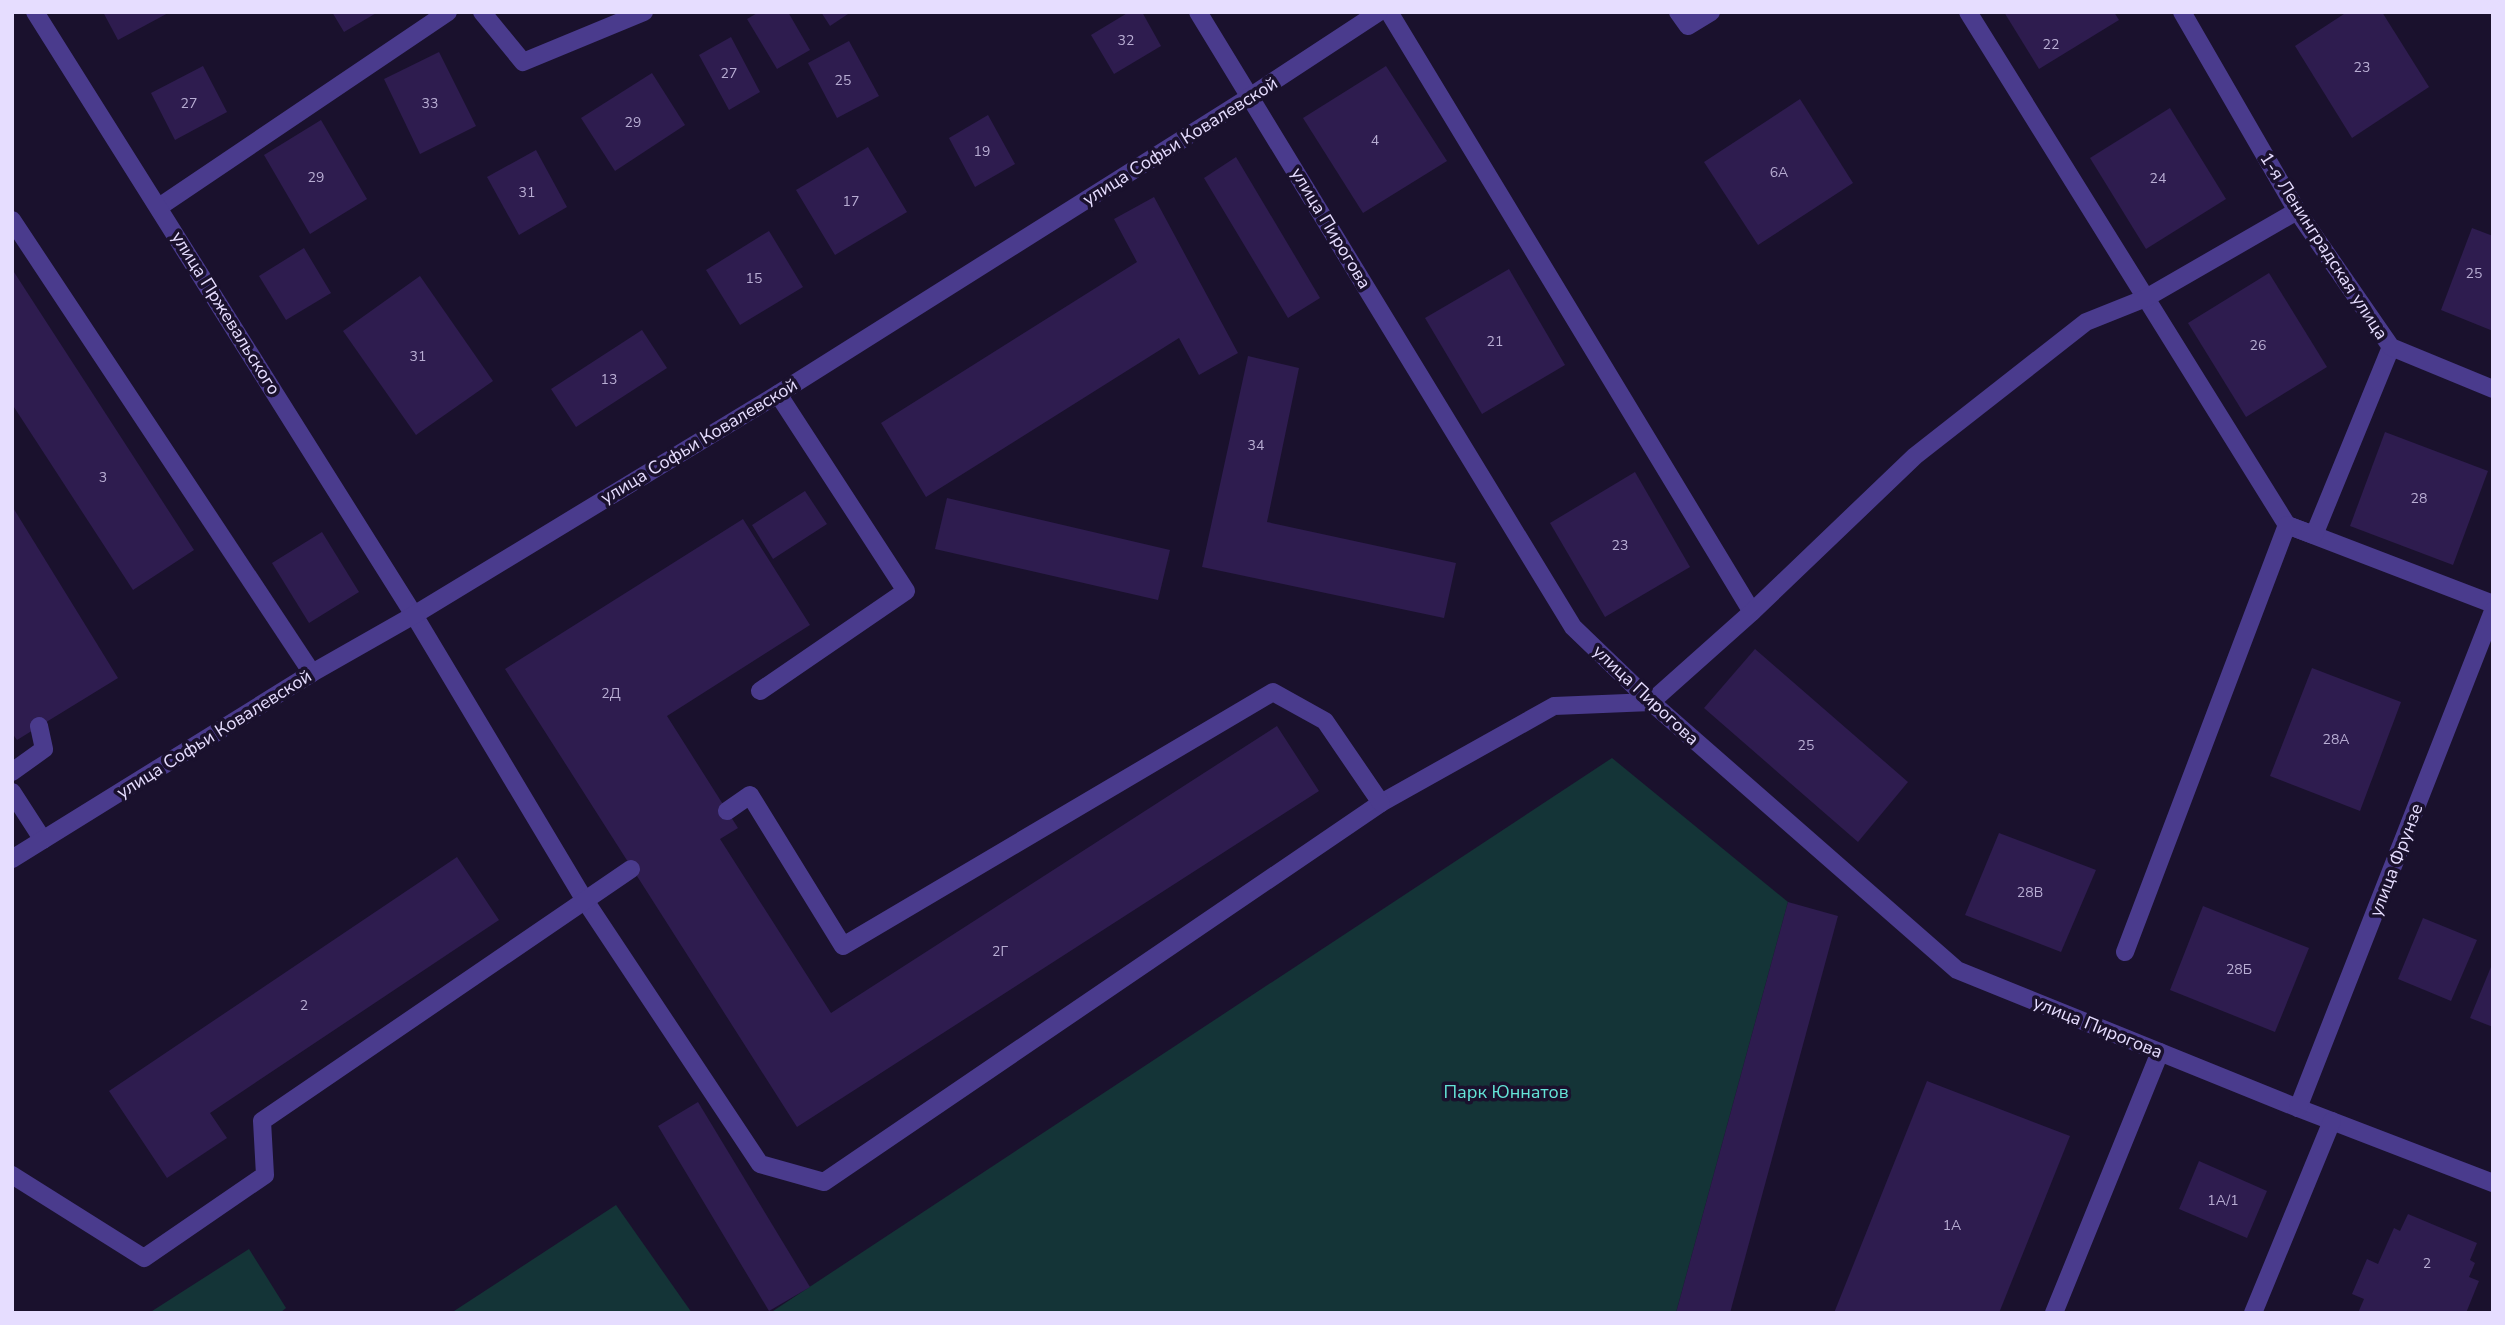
<svg xmlns="http://www.w3.org/2000/svg" width="2505" height="1325" viewBox="0 0 2505 1325" font-family="'Nunito Sans',sans-serif">
<style>
.green{fill:#143437}
.building{fill:#2e1c4f}
.lines{fill:none;stroke-linecap:round;stroke-linejoin:round}
.service{stroke:#4a3b8d;stroke-width:18}
.minor{stroke:#4a3b8d;stroke-width:18}
.labels{text-anchor:middle;dominant-baseline:central;stroke-width:7;stroke-linejoin:round;paint-order:stroke}
.number-label{font-size:14px;fill:#b8add3}
.street-label{font-size:18px;fill:#e6ddff;stroke:#1a112d}
.park-label{font-size:18px;fill:#64e4d7;stroke:#1a112d}
</style>
<rect width="100%" height="100%" fill="#1a112d"/>
<g class="green">
<path d="M1612,758L1788,902L1676,1313H770Z"/>
<path d="M616,1205L692,1313H451Z"/>
<path d="M249,1249L286,1308L280,1313H149Z"/>
</g>
<g class="building">
<path d="M103,12H170L118,40Z"/>
<path d="M332,12H378L344,32Z"/>
<path d="M759,12H788L810,50L777,69L747,19Z"/>
<path d="M821,12H851L830,26Z"/>
<path d="M1129,12H1142L1161,46L1114,74L1091,35Z"/>
<path d="M2004,12H2114L2119,20L2039,69Z"/>
<path d="M2347,12H2382L2429,87L2352,138L2295,46Z"/>
<path d="M731,37L760,92L729,110L699,55Z"/>
<path d="M849,41L879,96L837,118L808,63Z"/>
<path d="M439,52L476,126L420,154L384,79Z"/>
<path d="M203,66L227,112L175,140L151,93Z"/>
<path d="M1386,66L1447,161L1363,213L1303,118Z"/>
<path d="M652,73L685,125L615,171L581,118Z"/>
<path d="M1800,99L1853,183L1758,245L1704,162Z"/>
<path d="M2170,108L2226,199L2146,249L2090,158Z"/>
<path d="M988,115L1015,164L975,187L949,138Z"/>
<path d="M321,120L367,199L310,234L264,155Z"/>
<path d="M868,147L907,212L835,255L796,190Z"/>
<path d="M536,150L567,207L519,235L487,177Z"/>
<path d="M1236,157L1320,298L1288,318L1204,178Z"/>
<path d="M1154,197L1238,353L1199,375L1179,338L926,497L881,423L1137,262L1114,219Z"/>
<path d="M2472,228L2493,236V331L2441,310Z"/>
<path d="M769,231L803,287L740,325L706,270Z"/>
<path d="M304,248L331,293L286,320L259,276Z"/>
<path d="M12,269L194,550L133,590L12,404Z"/>
<path d="M1509,269L1565,365L1482,414L1425,318Z"/>
<path d="M2269,273L2327,367L2246,417L2188,323Z"/>
<path d="M420,276L493,381L416,435L343,331Z"/>
<path d="M642,330L667,368L576,427L551,389Z"/>
<path d="M1248,356L1299,368L1267,522L1456,563L1444,618L1202,567Z"/>
<path d="M2385,432L2488,471L2453,565L2350,526Z"/>
<path d="M1635,472L1690,567L1605,617L1550,523Z"/>
<path d="M805,491L827,524L773,559L752,525Z"/>
<path d="M947,498L1170,550L1158,600L935,549Z"/>
<path d="M12,506L118,678L17,740L12,733Z"/>
<path d="M743,519L810,625L667,716L738,828L720,839L831,1013L1277,726L1319,791L797,1127L505,669Z"/>
<path d="M322,532L359,592L309,623L272,563Z"/>
<path d="M1755,649L1908,782L1858,842L1704,708Z"/>
<path d="M2312,668L2401,702L2360,811L2270,776Z"/>
<path d="M1999,833L2096,870L2061,952L1965,915Z"/>
<path d="M457,857L499,920L210,1113L227,1138L167,1178L109,1091Z"/>
<path d="M1788,902L1838,916L1730,1313H1676Z"/>
<path d="M2203,906L2309,948L2275,1032L2170,990Z"/>
<path d="M2423,918L2477,940L2451,1001L2398,979Z"/>
<path d="M2493,962V1027L2470,1018Z"/>
<path d="M1927,1081L2070,1136L1999,1313H1834Z"/>
<path d="M698,1102L810,1287L769,1311L658,1126Z"/>
<path d="M2199,1161L2267,1191L2247,1238L2179,1209Z"/>
<path d="M2408,1214L2477,1243L2470,1260L2475,1263L2469,1277L2479,1281L2466,1313H2358L2364,1299L2352,1294L2367,1259L2378,1264L2394,1228L2400,1231Z"/>
</g>
<g class="lines">
<g class="service">
<path d="M1389,12L1752,612"/>
<path d="M1678,12L1688,26L1711,12"/>
<path d="M1968,12L2287,525L2493,604"/>
<path d="M159,207L448,12"/>
<path d="M12,220L312,673"/>
<path d="M414,615L584,899L760,1164L824,1182L1381,803L1554,706L1651,702L1752,612L1915,456L2086,322L2146,298L2297,211"/>
<path d="M760,691L906,591L778,394"/>
<path d="M12,772L44,749L39,726"/>
<path d="M12,792L43,840"/>
<path d="M727,811L750,795L843,946L1273,692L1325,721L1381,803"/>
<path d="M2125,952L2287,525L2314,535L2391,347"/>
<path d="M12,1175L144,1258L265,1175L262,1121L631,869"/>
<path d="M2054,1313L2160,1052"/>
</g>
<g class="minor">
<path d="M35,12L414,615"/>
<path d="M482,12L523,62L644,12"/>
<path d="M1198,12L1573,627L1651,702L1957,970L2298,1108L2493,1183"/>
<path d="M2182,12L2297,211L2391,347L2493,389"/>
<path d="M12,859L312,673L414,615L778,394L1251,96L1379,12"/>
<path d="M2298,1108L2493,611"/>
<path d="M2253,1313L2332,1121"/>
</g>
</g>
<g class="labels">
<g class="number-label">
<text x="1126" y="40">32</text>
<text x="2051" y="44">22</text>
<text x="2362" y="67">23</text>
<text x="729" y="73">27</text>
<text x="843" y="80">25</text>
<text x="189" y="103">27</text>
<text x="430" y="103">33</text>
<text x="633" y="122">29</text>
<text x="1375" y="140">4</text>
<text x="982" y="151">19</text>
<text x="1779" y="172">6А</text>
<text x="316" y="177">29</text>
<text x="2158" y="178">24</text>
<text x="527" y="192">31</text>
<text x="851" y="201">17</text>
<text x="2474" y="273">25</text>
<text x="754" y="278">15</text>
<text x="1495" y="341">21</text>
<text x="2258" y="345">26</text>
<text x="418" y="356">31</text>
<text x="609" y="379">13</text>
<text x="1256" y="445">34</text>
<text x="103" y="477">3</text>
<text x="2419" y="498">28</text>
<text x="1620" y="545">23</text>
<text x="611" y="693">2Д</text>
<text x="2336" y="739">28А</text>
<text x="1806" y="745">25</text>
<text x="2030" y="892">28В</text>
<text x="1000" y="951">2Г</text>
<text x="2239" y="969">28Б</text>
<text x="304" y="1005">2</text>
<text x="2223" y="1200">1А/1</text>
<text x="1952" y="1225">1А</text>
<text x="2427" y="1263">2</text>
</g>
<g class="street-label">
<text transform="translate(1180 141) rotate(-32)">улица Софьи Ковалевской</text>
<text transform="translate(1331 228) rotate(59)">улица Пирогова</text>
<text transform="translate(2324 246) rotate(57)">1-я Ленинградская улица</text>
<text transform="translate(226 313) rotate(58)">улица Пржевальского</text>
<text transform="translate(699 441) rotate(-31)">улица Софьи Ковалевской</text>
<text transform="translate(1646 695) rotate(43)">улица Пирогова</text>
<text transform="translate(214 734) rotate(-32)">улица Софьи Ковалевской</text>
<text transform="translate(2396 860) rotate(-69)">улица Фрунзе</text>
<text transform="translate(2098 1027) rotate(22)">улица Пирогова</text>
</g>
<g class="park-label">
<text x="1506" y="1092">Парк Юннатов</text>
</g>
</g>
<rect width="2505" height="1325" fill="none" stroke="#e6ddff" stroke-width="28"/>
</svg>
